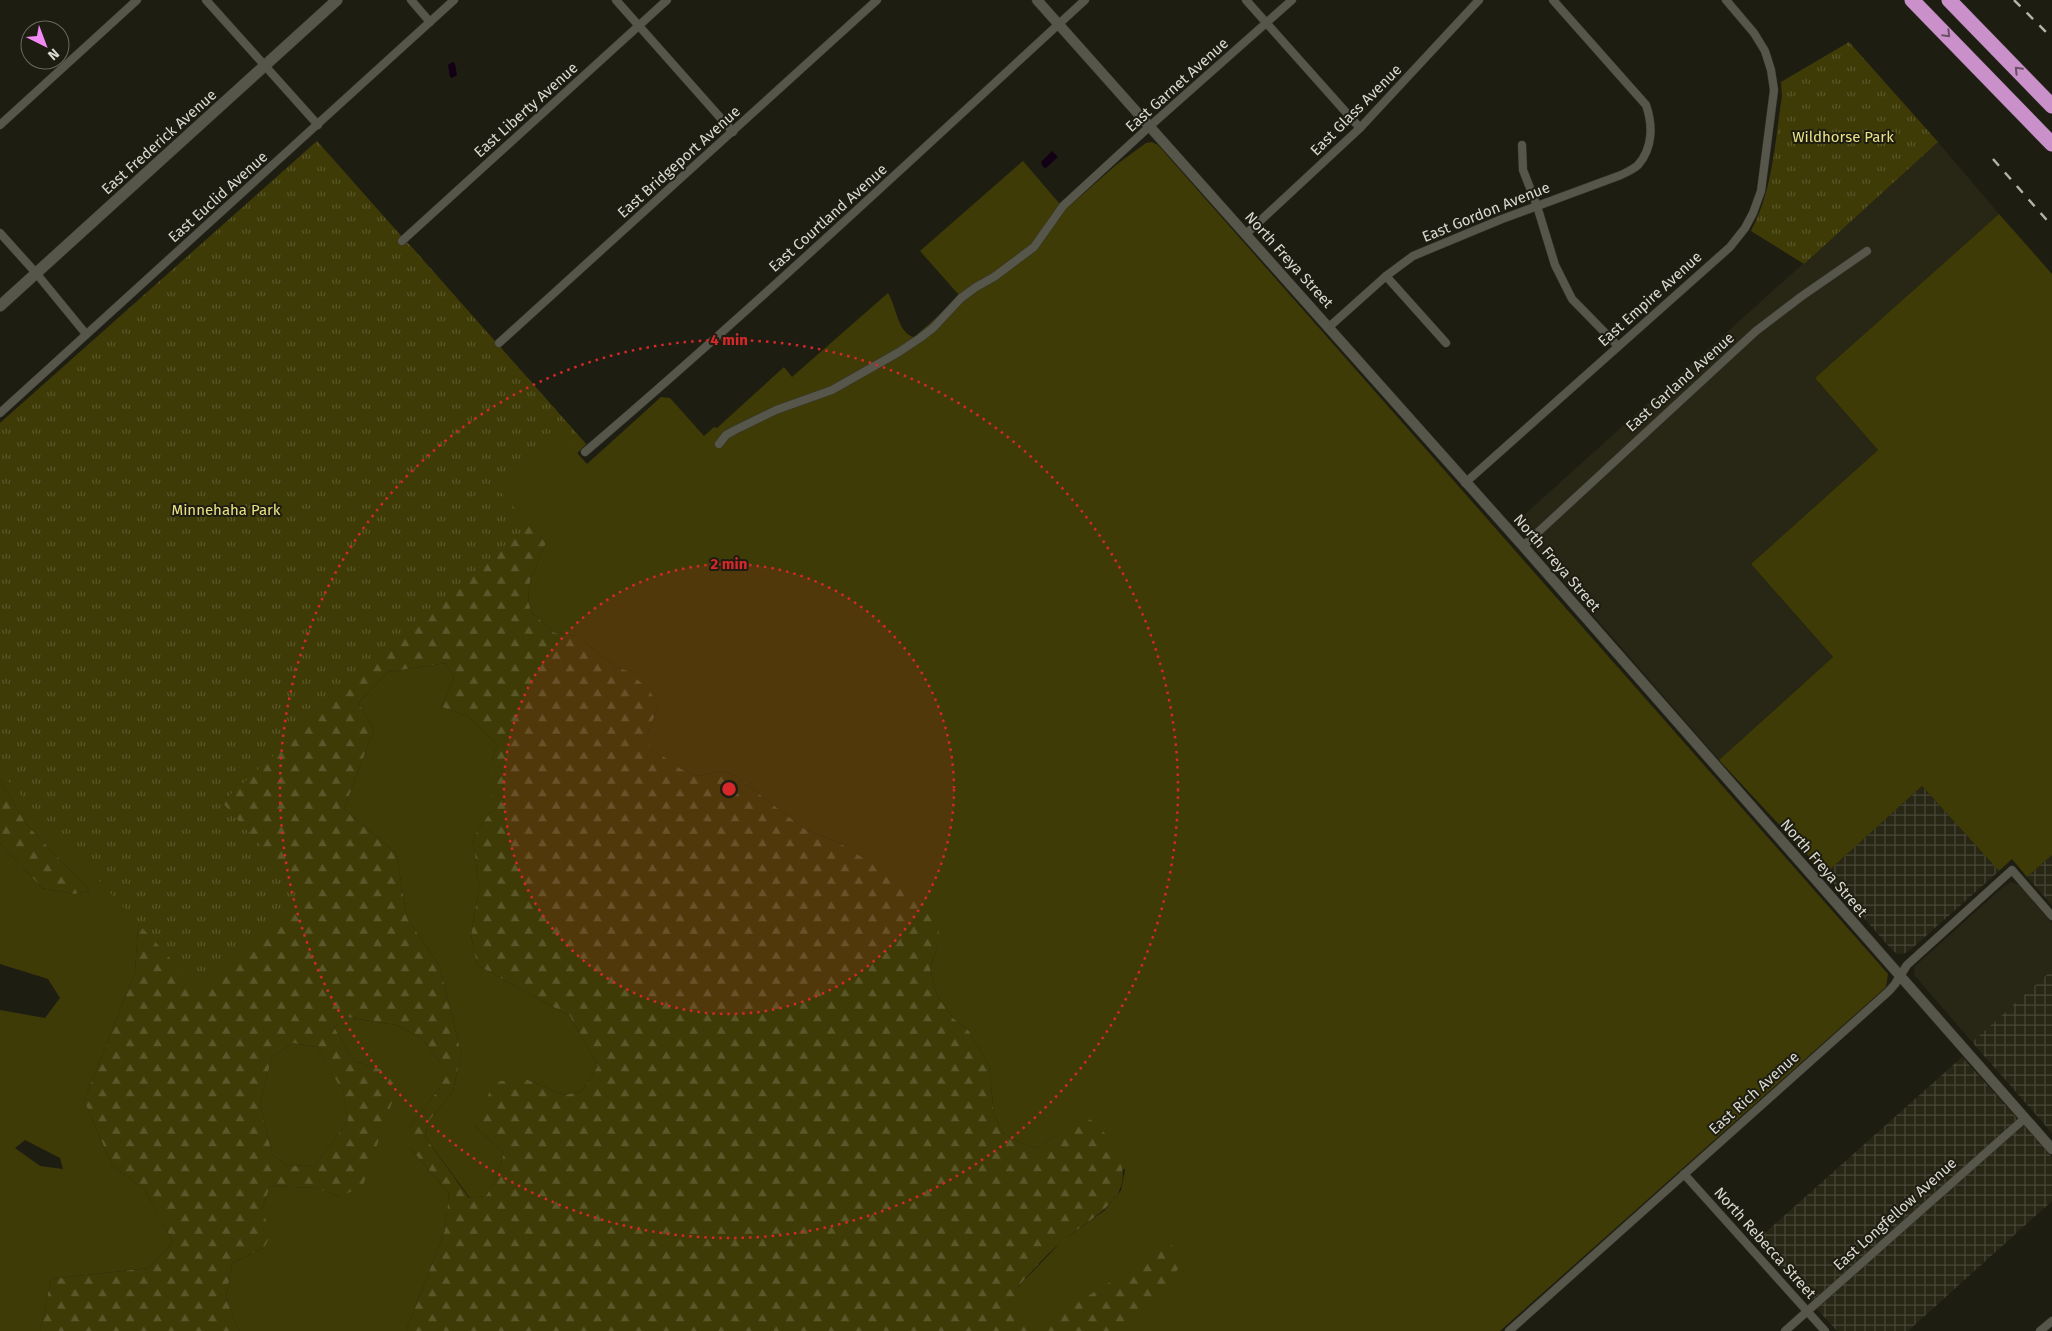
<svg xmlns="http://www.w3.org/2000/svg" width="2052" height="1331" viewBox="0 0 2052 1331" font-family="'Fira Sans',sans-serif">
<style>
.built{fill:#282615}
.industrial{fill:url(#industrial-grid)}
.green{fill:#3f3b07;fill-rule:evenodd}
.forest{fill:url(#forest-firs);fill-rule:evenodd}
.park{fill:url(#park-tufts)}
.water{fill:#140015}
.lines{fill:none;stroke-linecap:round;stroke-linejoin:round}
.minor-casing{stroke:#36352f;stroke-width:9}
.tertiary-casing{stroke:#36352f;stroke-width:11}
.secondary-casing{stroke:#36352f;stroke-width:12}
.motorway-casing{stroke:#36352f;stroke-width:16}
.minor{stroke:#57564a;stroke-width:8}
.tertiary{stroke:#57564a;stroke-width:10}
.secondary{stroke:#57564a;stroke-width:11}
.motorway{stroke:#ca90ca;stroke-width:15}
.rail{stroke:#b3b3ab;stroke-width:2.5;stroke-dasharray:9 9;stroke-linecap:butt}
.oneway{stroke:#6b5165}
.ring{fill:none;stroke:#d62828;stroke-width:2.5;stroke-dasharray:2.5 5}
.labels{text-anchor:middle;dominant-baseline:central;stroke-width:4;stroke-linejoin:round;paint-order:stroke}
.street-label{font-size:15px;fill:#dadad2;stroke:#1e1d12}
.park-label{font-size:15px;fill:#eae184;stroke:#1e1d12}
.centre{fill:#d62828;stroke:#1e1d12;stroke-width:2.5}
.ring-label{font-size:15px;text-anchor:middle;font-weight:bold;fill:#d62828;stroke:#1e1d12;stroke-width:4;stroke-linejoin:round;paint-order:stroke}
</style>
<defs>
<pattern id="industrial-grid" width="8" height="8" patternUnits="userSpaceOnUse" patternTransform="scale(1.25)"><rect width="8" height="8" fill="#282615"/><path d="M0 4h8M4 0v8" fill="none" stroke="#474536"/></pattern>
<pattern id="forest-firs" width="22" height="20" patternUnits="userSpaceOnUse" patternTransform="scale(1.25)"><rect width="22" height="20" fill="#3f3b07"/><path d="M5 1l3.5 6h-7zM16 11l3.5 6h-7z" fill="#5a572a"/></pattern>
<pattern id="park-tufts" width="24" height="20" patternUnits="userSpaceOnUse" patternTransform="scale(1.25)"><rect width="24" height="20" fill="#3f3b07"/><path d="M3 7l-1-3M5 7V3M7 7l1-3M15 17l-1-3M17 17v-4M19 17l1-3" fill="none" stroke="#5a572a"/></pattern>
</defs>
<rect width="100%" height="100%" fill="#1e1d12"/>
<g class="built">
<path d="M1938,142L1999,214L1815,378L1878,450L1751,564L1833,657L1719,760L1514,524Z"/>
<path d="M2011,882L2019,885L2052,923V970L1972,1042L1915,976L1914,971L1915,966L2003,887Z"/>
</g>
<g class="industrial">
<path d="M1922,786L1999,871L1909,951L1903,954H1898L1893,951L1825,874Z"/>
<path d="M2052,855V905L2027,877Z"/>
<path d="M2052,970V1133L1972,1042Z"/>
<path d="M1962,1057L2052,1157V1201L1908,1331H1837L1756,1241Z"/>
</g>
<g class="green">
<path d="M1152,142L1158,145L1888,974L1886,987L1500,1331H965L1015,1290L1062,1241L1104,1211L1121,1190L1125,1170L1057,1134L1038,1148L1021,1143L1004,1134L994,1115L989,1066L969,1031L954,1019L937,996L930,968L938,945L841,844L803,828L736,776L722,771L699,776L681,769L647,745V735L658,707L628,671L616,667L577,636L555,633L532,613L528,601L530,581L546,543L497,489L560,434L587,464L661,397L670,398L704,436L714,427L717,428L784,367L792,377L888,293C896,305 898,334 914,337L944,311L959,295L920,251L1023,161L1065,210L1116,165L1146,143Z"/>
<path d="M1999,214L2052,274V855L2027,877L2012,859L1999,871L1922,786L1825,874L1719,760L1833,657L1751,564L1878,450L1815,378Z"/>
<path d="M446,663L454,678L441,707L468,716L498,745L491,762V811L473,838L479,888L471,935L477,965L570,1016L598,1066L582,1091L565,1095L528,1080L475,1126L504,1153L496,1179L486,1196L470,1198L425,1137L428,1122L453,1091L461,1053L440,967L407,918L396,853L344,809L374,729L358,703L388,672Z"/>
<path d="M0,726L139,914L135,972L84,1101L112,1165L145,1190L173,1242L149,1268L51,1279L40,1331H0V1010L45,1018L60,998L48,979L0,964V843L42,888L74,894L90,891L26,824L0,780ZM25,1140L60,1158L63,1169L40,1166L15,1148Z"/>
<path d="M345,1017L396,1025L421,1038L440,1062V1088L409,1127V1147L449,1193L445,1230L406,1331H239L226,1298L232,1263L264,1248L262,1209L270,1186L315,1188L341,1197L383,1070L354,1061L334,1027Z"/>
<path d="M293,1043L317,1047L343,1091L348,1121L315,1165L287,1166L272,1154L260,1104L272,1057Z"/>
</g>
<g class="forest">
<path d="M409,244L586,444L577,453L560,435L498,489L546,543L530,581L528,601L532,613L555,633L577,636L616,667L628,671L650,691L658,707L647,735L648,745L681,769L699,776L722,771L736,776L803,828L841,844L872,864L927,912L939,930L938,945L930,968L937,996L954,1019L969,1031L989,1066L994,1115L1004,1134L1021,1143L1038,1148L1057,1134L1076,1116C1093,1116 1101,1129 1111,1141C1115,1146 1117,1152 1119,1158C1137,1199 1088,1219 1063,1241C1045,1255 1030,1274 1015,1290L1016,1311L1040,1326L1171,1244L1183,1262L1141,1322L1127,1331H406L445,1230L449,1193L409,1147V1127L440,1088V1062L421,1038L396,1025L346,1017L334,1027L354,1061L383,1070L397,1088L363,1185L341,1197L315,1188L270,1186L262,1209L271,1234L264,1248L232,1263L226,1298L239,1331H40L51,1279L149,1268L173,1242L145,1190L112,1165L84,1101L135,972L139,914ZM446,663L454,678L441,707L468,716L498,745L491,762V811L473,838L479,888L471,935L477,965L570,1016L598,1066L582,1091L565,1095L528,1080L500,1081L490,1091L475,1126L504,1153L496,1179L486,1196L469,1198L425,1137L428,1122L453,1091L461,1053L440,967L407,918L396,853L344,809L374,729L358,703L388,672ZM293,1043L317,1047L343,1092L348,1121L315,1165L287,1166L272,1154L260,1104L272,1057Z"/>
<path d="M0,780L26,824L90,891L74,894L42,888L0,843Z"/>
</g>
<g class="park">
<path d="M1849,42L1938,142L1804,264L1751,231C1773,190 1775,141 1782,96L1781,82Z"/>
<path d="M317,141L586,444L577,453L560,435L498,489L529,525L222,802L304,895L199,990L0,772V423Z"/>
</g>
<g class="water">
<path d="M453,62L455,64L457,75L452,78L450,77L448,65Z"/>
<path d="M1052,151L1058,157L1046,168L1043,167L1041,162Z"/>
</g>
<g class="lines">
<g class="minor-casing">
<g id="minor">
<path d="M206,0L318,125"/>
<path d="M411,0L430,22"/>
<path d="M616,0L733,132"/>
<path d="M1246,0L1360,128"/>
<path d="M0,125L137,0"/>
<path d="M1522,145L1523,170L1537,206L1555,265L1572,299L1618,346"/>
<path d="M0,233L36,273L86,334"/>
<path d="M1246,234L1360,128L1479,0"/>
<path d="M402,241L667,0"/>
<path d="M1386,276L1446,343"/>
<path d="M1329,327L1386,276L1413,256L1502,219L1621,175C1627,172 1634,169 1638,165C1653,148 1653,125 1646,105L1553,0"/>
<path d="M499,343L877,0"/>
<path d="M0,413L454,0"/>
<path d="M719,444L726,435L735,430L776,410L832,390L899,352L920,338L933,328L961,298L976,287L994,277L1034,247L1063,206L1150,126L1292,0"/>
<path d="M585,452C756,306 919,152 1085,0"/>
<path d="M1465,483L1730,247L1745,228L1753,213L1761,191L1774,90L1771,70L1765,51L1754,33L1726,0"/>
<path d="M1523,546L1756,331L1802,296L1867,251"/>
<path d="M1684,1174L1825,1331"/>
<path d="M1509,1331L1889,991L1895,984L1907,965L2012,870L2052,916"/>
<path d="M1785,1331L2024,1119"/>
<path d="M2040,1331L2052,1321"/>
</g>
</g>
<g class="tertiary-casing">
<path id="tertiary" d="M1037,0L1523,546L2052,1149"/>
</g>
<g class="secondary-casing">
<path id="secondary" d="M0,306L337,0"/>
</g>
<g class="motorway-casing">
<g id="motorway">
<path d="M1912,0L2052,144"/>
<path d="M1949,0L2052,106"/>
</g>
</g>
<use href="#minor" class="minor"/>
<use href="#tertiary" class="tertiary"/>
<use href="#secondary" class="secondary"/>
<use href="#motorway" class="motorway"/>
<g class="rail">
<path d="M2014,0L2052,38"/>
<path d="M1993,159L2052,226"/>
</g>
</g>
<defs><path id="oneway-chevron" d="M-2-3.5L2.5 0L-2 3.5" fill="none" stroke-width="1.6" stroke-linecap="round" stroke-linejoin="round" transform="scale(1.25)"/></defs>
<g class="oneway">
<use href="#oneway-chevron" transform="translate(1947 34) rotate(45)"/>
<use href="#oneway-chevron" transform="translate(2018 70) rotate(-134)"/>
</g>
<circle cx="729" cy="789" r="225" fill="#d62828" fill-opacity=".12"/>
<g class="ring">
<circle cx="729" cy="789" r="225"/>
<circle cx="729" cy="789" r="449"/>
</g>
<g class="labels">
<g class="street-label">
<text transform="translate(1177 85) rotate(-42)">East Garnet Avenue</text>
<text transform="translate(526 110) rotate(-42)">East Liberty Avenue</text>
<text transform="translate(1356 110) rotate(-45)">East Glass Avenue</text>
<text transform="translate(159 142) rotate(-42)">East Frederick Avenue</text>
<text transform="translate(679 162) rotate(-42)">East Bridgeport Avenue</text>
<text transform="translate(218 197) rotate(-42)">East Euclid Avenue</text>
<text transform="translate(1486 212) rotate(-22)">East Gordon Avenue</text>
<text transform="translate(828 218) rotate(-42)">East Courtland Avenue</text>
<text transform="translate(1289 260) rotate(48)">North Freya Street</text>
<text transform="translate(1650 299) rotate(-42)">East Empire Avenue</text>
<text transform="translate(1680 382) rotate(-42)">East Garland Avenue</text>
<text transform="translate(1557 563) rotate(49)">North Freya Street</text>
<text transform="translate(1824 868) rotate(49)">North Freya Street</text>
<text transform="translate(1754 1093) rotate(-42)">East Rich Avenue</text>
<text transform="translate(1895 1214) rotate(-42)">East Longfellow Avenue</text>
<text transform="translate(1765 1243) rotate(48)">North Rebecca Street</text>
</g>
<g class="park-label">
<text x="1843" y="137">Wildhorse Park</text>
<text x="226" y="510">Minnehaha Park</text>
</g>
</g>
<circle cx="729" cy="789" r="8" class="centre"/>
<g class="ring-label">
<text x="729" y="345">4 min</text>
<text x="729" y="569">2 min</text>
</g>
<g transform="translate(45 45) rotate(138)"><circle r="24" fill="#1e1d12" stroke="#69695f"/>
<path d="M0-4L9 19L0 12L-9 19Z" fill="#f28af3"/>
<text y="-8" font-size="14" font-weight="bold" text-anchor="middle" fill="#dadad2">N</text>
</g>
</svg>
